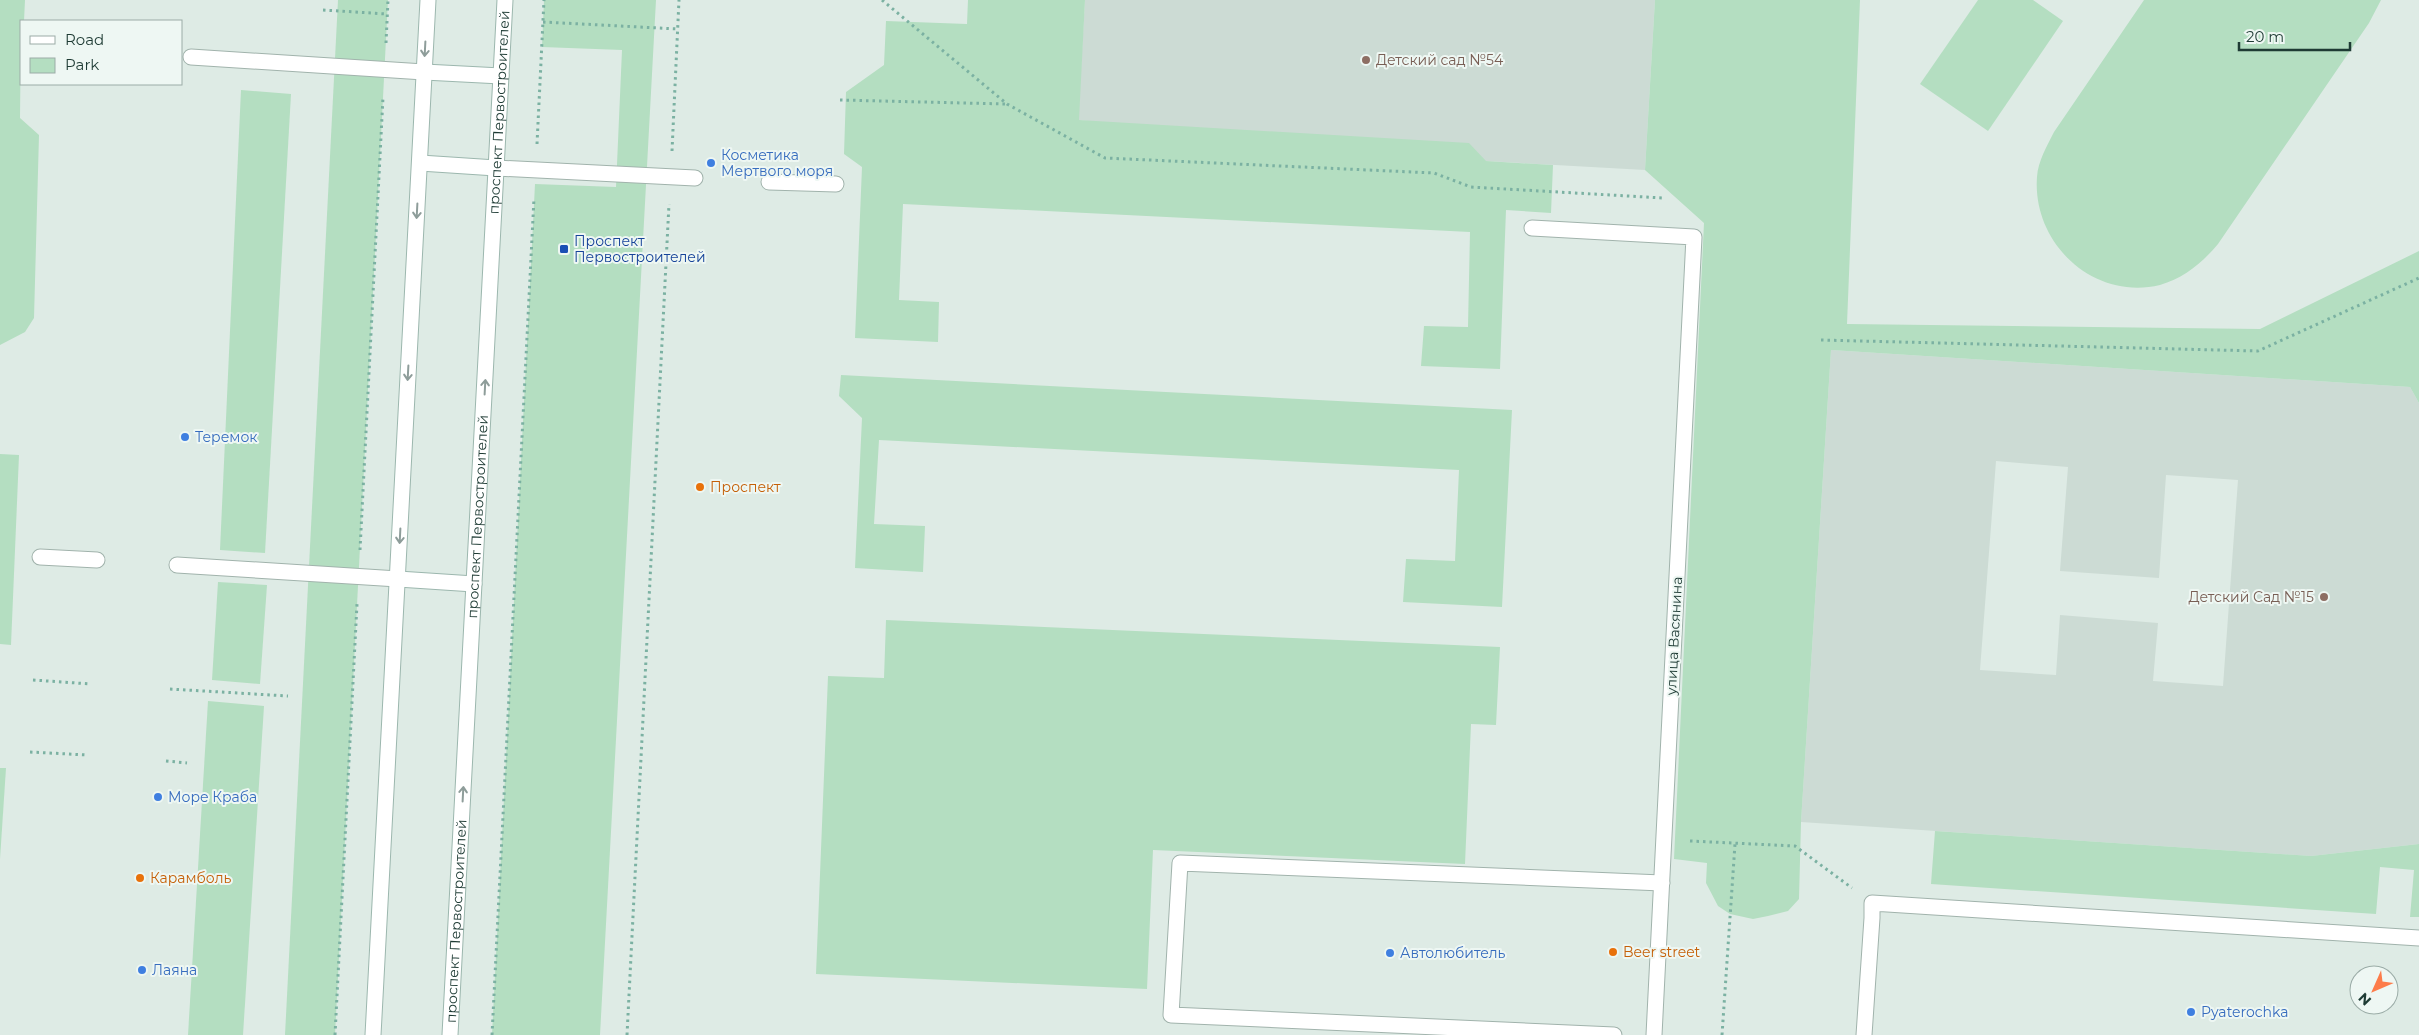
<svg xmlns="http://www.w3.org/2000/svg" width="2419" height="1035" viewBox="0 0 2419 1035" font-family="Montserrat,sans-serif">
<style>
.built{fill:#ccdbd4;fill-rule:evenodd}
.green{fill:#b4dec1}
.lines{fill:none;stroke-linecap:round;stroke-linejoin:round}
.service-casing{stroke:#a1b3ac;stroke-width:17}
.secondary-casing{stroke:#9cb7ae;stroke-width:17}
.path{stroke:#7bb1a2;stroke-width:3;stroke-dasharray:2.5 4;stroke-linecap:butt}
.service{stroke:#fff;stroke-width:15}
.secondary{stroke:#fff;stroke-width:15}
.oneway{stroke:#8e9d9a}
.education-dot{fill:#8d6e63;stroke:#eef7f3;stroke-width:2}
.shop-dot{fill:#3f7fe0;stroke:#eef7f3;stroke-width:2}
.transit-dot{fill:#1a4fb4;stroke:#eef7f3;stroke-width:2}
.food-dot{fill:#e8710a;stroke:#eef7f3;stroke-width:2}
.labels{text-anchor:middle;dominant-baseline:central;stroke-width:4;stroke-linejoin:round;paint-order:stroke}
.education-label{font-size:14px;fill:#785e54;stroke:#eef7f3;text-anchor:start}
.street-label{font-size:14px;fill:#1e3b34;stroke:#eef7f3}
.shop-label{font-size:14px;fill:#366cbe;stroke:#eef7f3;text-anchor:start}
.transit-label{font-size:14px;fill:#164399;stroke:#eef7f3;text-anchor:start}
.food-label{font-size:14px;fill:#c56008;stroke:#eef7f3;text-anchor:start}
</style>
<rect width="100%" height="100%" fill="#deebe5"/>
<g class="built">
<path d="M1085,0H1655L1645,170L1486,161L1078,120Z"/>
<path d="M1831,350L2410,387L2419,403V844L2311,856L1801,822ZM1996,461L2068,467L2060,571L2159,578L2166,475L2238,480L2223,686L2153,681L2158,623L2060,615L2056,675L1980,670Z"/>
</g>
<g class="green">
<path d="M0,0H25L24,21H21L20,118L39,135L34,318L25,332L0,345Z"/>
<path d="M338,0H388L335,1035H285Z"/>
<path d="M544,0H656L600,1035H492L535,184L616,187L622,50L542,47Z"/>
<path d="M968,0H1085L1079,120L1469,143L1486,161L1553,165L1551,213L1506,210L1500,369L1421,366L1424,326L1468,327L1470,232L903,204L899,300L939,302L938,342L855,338L862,167L844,154L846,92L884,65L886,21L967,24Z"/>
<path d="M1655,0H1860L1847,324L2260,329L2419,251V403L2410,387L1831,350L1801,822L1799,899L1788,911L1768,916L1753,919L1730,914L1718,906L1706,883L1707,863L1674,859L1704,223L1645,170Z"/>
<path d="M1978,0H2033L2063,21L1988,131L1920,84Z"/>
<path d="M2144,0H2381L2369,23L2218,244C2202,263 2184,278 2160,285C2093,301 2032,243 2037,177C2038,161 2047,146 2054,132Z"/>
<path d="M241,90L291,94L265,553L220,550Z"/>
<path d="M841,375L1512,410L1502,607L1403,602L1406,559L1455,561L1459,470L879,440L874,524L925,526L923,572L855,568L862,418L839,396Z"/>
<path d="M0,454L19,455L11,645L0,644Z"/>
<path d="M218,582L267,585L260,684L212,680Z"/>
<path d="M886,620L1500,647L1496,725L1471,724L1465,864L1153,850L1147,989L816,974L828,676L884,678Z"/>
<path d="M208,701L264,706L243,1035H188Z"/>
<path d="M0,768H6L0,859Z"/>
<path d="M1935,831L2311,856L2419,844V917H2410L2414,870L2380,867L2376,914L1931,884Z"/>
</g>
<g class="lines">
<g class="service-casing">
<g id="service">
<path d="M191,57L424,72"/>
<path d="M496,168L695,178"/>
<path d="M769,182L836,184"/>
<path d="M1532,228L1694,237L1654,1035"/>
<path d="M40,557L97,560"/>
<path d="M177,565L398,579"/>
<path d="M1614,1035L1171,1015L1180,863L1662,883"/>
<path d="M1864,1035L1872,918V903L2419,938"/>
</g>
</g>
<g class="secondary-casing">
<g id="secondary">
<path d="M424,72L501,76"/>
<path d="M420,163L496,168"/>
<path d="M398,579L474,584"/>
<path d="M373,1035L428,0"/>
<path id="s1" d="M450,1035L505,0"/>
</g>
</g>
<g class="path">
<path d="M882,0L1007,104L1105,158L1434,173L1471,187L1662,198"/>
<path d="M323,10L387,14"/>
<path d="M543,22L678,29"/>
<path d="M386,43L388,0"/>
<path d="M840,100L1006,104"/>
<path d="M537,144L544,0"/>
<path d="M672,151L679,0"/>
<path d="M1821,340L2258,351L2419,278"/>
<path d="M360,550L383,97"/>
<path d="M33,680L91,684"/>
<path d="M170,689L288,696"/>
<path d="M30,752L87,755"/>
<path d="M166,761L187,763"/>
<path d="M1690,841L1795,846L1852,888"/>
<path d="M335,1035L357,604"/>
<path d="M492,1035L534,198"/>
<path d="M627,1035L669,204"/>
<path d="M1722,1035L1735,844"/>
</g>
<use href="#service" class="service"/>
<use href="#secondary" class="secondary"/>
</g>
<defs><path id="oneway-shaft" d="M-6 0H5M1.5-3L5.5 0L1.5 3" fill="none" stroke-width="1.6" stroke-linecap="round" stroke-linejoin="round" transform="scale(1.25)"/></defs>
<g class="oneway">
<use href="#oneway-shaft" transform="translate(425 49) rotate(93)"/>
<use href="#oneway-shaft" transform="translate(417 211) rotate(93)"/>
<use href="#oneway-shaft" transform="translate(408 373) rotate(93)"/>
<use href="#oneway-shaft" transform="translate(485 387) rotate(-87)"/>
<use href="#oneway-shaft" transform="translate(400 536) rotate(93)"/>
<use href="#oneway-shaft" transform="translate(463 794) rotate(-87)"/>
</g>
<g class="education-dot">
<circle cx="1366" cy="60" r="5"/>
<circle cx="2324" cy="597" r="5"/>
</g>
<g class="shop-dot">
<circle cx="711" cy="163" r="5"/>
<circle cx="185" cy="437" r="5"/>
<circle cx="158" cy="797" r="5"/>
<circle cx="1390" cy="953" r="5"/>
<circle cx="142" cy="970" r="5"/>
<circle cx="2191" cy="1012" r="5"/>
</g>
<rect class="transit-dot" x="559" y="244" width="10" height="10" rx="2.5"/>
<g class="food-dot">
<circle cx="700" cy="487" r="5"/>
<circle cx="140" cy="878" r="5"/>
<circle cx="1613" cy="952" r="5"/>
</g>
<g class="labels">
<g class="education-label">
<text x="1376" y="60">Детский сад №54</text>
<text x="2314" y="597" text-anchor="end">Детский Сад №15</text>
</g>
<g class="street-label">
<text stroke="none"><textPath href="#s1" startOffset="924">проспект Первостроителей</textPath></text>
<text stroke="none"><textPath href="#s1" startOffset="519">проспект Первостроителей</textPath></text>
<text transform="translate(1674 636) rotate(-87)">улица Васянина</text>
<text stroke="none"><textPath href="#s1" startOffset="114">проспект Первостроителей</textPath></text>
</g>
<g class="shop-label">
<text x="721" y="155">Косметика<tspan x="721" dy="16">Мертвого моря</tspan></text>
<text x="195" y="437">Теремок</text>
<text x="168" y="797">Море Краба</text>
<text x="1400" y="953">Автолюбитель</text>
<text x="152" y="970">Лаяна</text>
<text x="2201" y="1012">Pyaterochka</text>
</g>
<g class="transit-label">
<text x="574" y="241">Проспект<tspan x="574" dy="16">Первостроителей</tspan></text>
</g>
<g class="food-label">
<text x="710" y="487">Проспект</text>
<text x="150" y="878">Карамболь</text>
<text x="1623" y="952">Beer street</text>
</g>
</g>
<rect x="20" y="20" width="162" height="65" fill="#eef7f3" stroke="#9baca7"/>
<rect x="30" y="36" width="25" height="8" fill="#ffffff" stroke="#9baca7"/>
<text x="65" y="45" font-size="15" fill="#1e3b34">Road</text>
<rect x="30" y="58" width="25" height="15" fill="#b4dec1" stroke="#9baca7"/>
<text x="65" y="70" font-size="15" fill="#1e3b34">Park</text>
<g transform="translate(2374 990) rotate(225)"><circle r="24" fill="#eef7f3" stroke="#9baca7"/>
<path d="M0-4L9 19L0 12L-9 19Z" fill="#fd7c4a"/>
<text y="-8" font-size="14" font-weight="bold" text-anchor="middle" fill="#1e3b34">N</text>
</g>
<path d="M2239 42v8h111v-8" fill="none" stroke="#1e3b34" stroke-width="2.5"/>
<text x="2246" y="42" font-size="15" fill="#1e3b34" stroke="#eef7f3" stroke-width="4" paint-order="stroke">20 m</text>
</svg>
